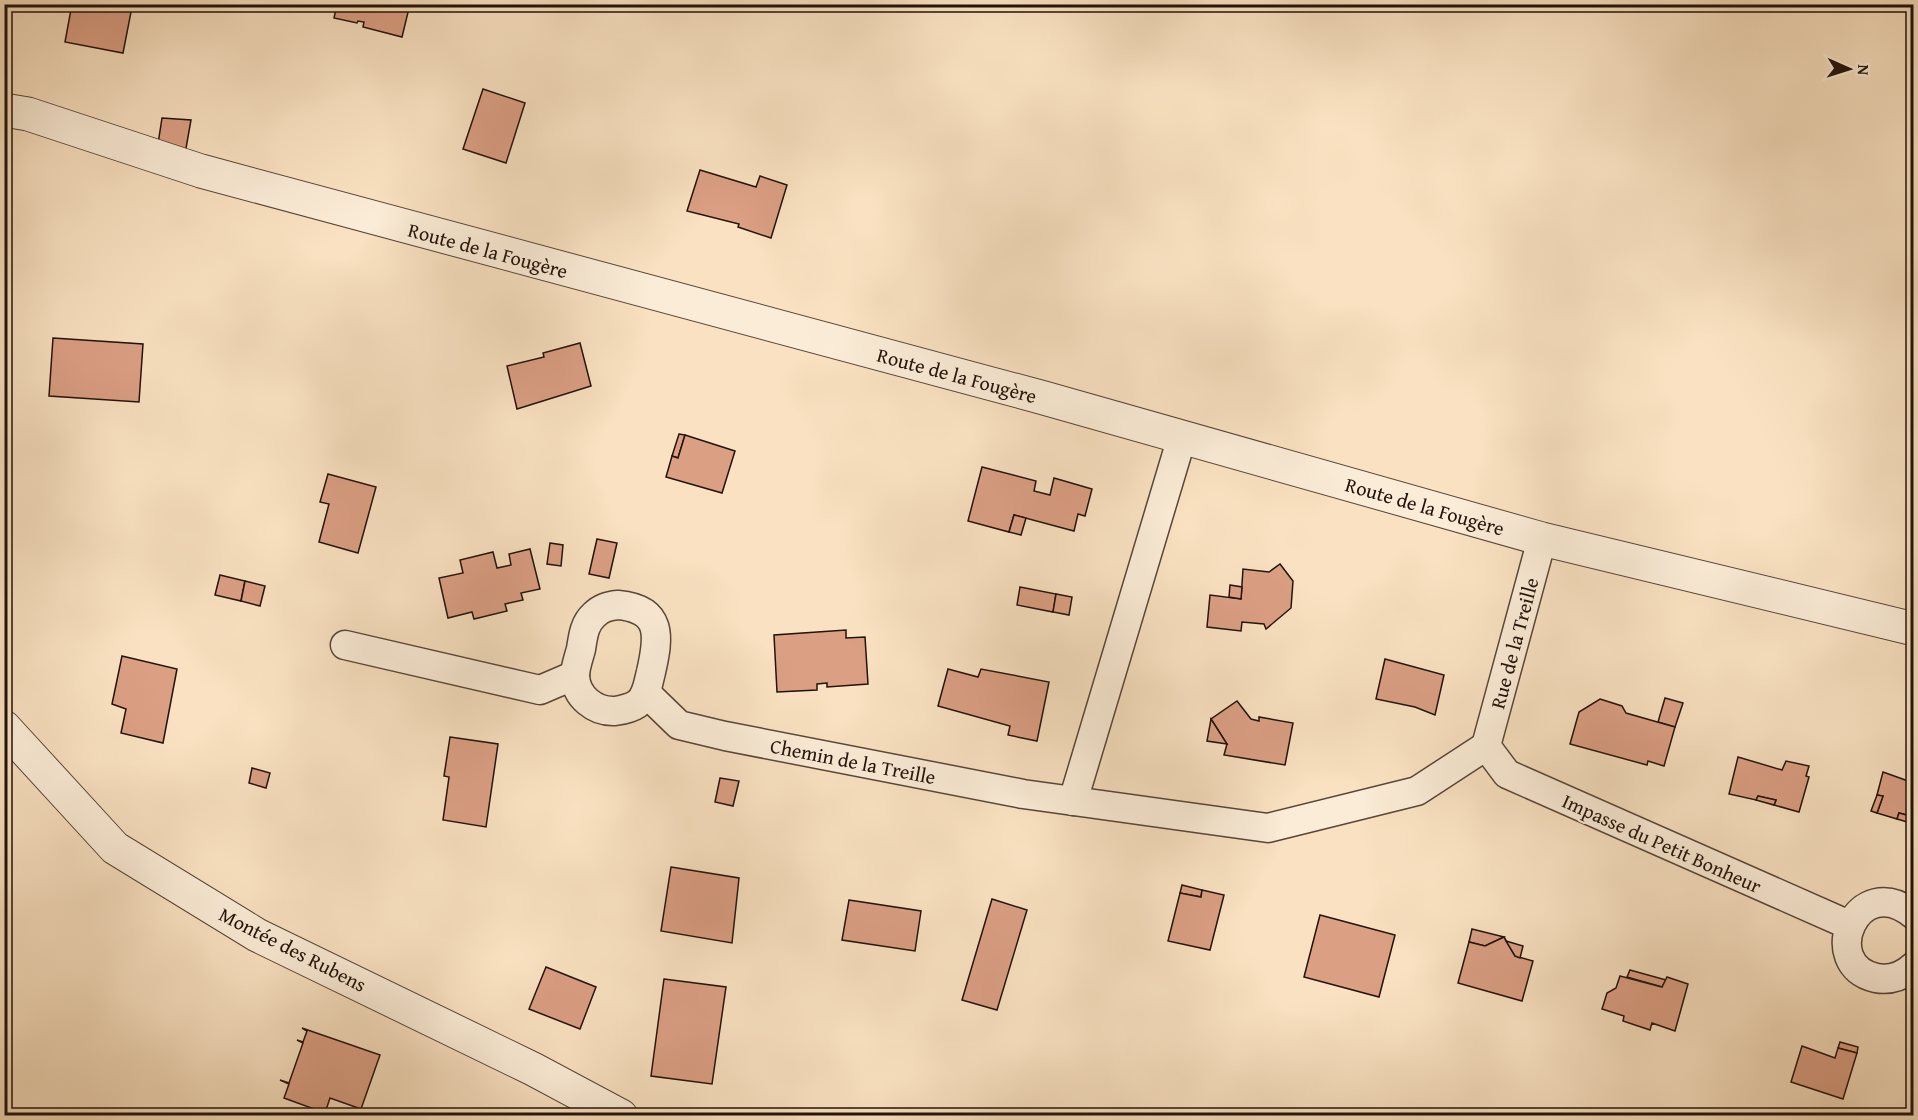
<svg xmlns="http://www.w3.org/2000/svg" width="1918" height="1120" viewBox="0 0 1918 1120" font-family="'Gentium Book Plus',serif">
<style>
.building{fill:#db9f84;stroke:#21120a;stroke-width:1.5}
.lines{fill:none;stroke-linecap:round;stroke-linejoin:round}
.minor-casing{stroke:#574638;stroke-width:31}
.tertiary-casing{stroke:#574638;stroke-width:35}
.minor{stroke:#fbecd7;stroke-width:28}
.tertiary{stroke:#fbecd7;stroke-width:33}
.labels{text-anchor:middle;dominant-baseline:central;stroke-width:4.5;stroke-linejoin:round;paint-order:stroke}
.street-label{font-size:20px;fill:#21120a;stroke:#fbecd7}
</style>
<rect width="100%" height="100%" fill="#f9e1c1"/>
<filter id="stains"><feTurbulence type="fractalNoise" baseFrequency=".00333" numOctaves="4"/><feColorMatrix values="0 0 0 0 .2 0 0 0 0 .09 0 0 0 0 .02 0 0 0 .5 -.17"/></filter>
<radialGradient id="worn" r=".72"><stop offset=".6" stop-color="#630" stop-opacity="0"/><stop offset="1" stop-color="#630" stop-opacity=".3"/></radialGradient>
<g class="building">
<path d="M72,4L132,7L123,53L65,42Z"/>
<path d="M337,4H410L402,37L363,27L364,22L358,21L357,23L334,18Z"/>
<path d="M483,89L525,103L506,163L463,149Z"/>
<path d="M162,118L191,120L185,154L158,144Z"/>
<path d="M700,170L756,187L760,176L787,185L771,238L738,227L739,224L687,211Z"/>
<path d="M53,338L143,344L139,402L49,396Z"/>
<path d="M580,343L591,386L517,409L507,366L544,357L543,353Z"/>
<path d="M679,434L685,435L678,458L672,456Z"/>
<path d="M685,435L735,451L722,493L666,477L672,456L678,458Z"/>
<path d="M982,467L1036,481L1034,491L1050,495L1054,478L1092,489L1085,516L1078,514L1074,531L1014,515L1009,532L968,521Z"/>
<path d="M328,474L376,487L358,553L319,542L329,504L320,502Z"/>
<path d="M1014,515L1026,518L1021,535L1009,532Z"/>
<path d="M597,539L617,543L609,578L589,574Z"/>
<path d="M550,543L563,545L561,566L547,564Z"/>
<path d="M530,549L540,589L521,593L523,600L505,604L507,611L474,619L472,612L448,618L439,578L463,573L460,560L493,552L497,568L511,565L509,554Z"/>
<path d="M1280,564L1293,581L1291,608L1266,629L1264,624L1242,622L1241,631L1207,627L1210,595L1241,599L1243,569L1269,572Z"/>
<path d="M220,575L245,581L241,601L215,595Z"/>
<path d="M245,581L265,586L260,606L241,601Z"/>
<path d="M1230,585L1242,587L1241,599L1229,597Z"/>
<path d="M1020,587L1056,594L1053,612L1017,605Z"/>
<path d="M1056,594L1072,597L1069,615L1053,612Z"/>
<path d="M846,630V638L865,637L868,684L827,687V683L817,684V690L777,692L774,635Z"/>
<path d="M122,656L177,669L163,743L121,733L126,709L112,704Z"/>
<path d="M1385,659L1444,675L1435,715L1415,707L1376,699Z"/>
<path d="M948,669L978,677L981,669L1049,682L1037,741L1008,735L1010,726L938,706Z"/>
<path d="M1665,698L1683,703L1675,727L1658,722Z"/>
<path d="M1600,699L1622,706L1626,713L1675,727L1664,766L1648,761L1647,765L1570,744L1579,712Z"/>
<path d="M1237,701L1251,719L1259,721V717L1293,723L1285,765L1224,755L1227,744L1211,719Z"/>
<path d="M1211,719L1227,744L1207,741Z"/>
<path d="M450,737L498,744L486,827L443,820L449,777L444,776Z"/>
<path d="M1738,757L1782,770L1786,761L1809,766L1806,776L1809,777L1799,812L1774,805L1776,800L1758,796L1756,800L1729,794Z"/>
<path d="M252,768L270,773L266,788L249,783Z"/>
<path d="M1883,772L1911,782L1914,776V817L1899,813L1897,819L1877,813L1883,796L1877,795Z"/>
<path d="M720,778L739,781L733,806L715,802Z"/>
<path d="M1877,795L1883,796L1877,813L1871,811Z"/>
<path d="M1758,796L1776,800L1774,805L1756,800Z"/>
<path d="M1899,813L1914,817V824L1897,819Z"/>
<path d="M671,867L739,878L732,943L661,931Z"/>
<path d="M1182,885L1202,890L1201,897L1180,893Z"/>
<path d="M1202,890L1224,895L1210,950L1168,941L1180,893L1201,897Z"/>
<path d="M992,899L1027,910L997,1010L962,1000Z"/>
<path d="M849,900L921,911L915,951L842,940Z"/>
<path d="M1320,915L1395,935L1379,997L1304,977Z"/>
<path d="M1472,929L1504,937L1485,946L1469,942Z"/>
<path d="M1504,937L1515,956L1533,961L1522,1001L1458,983L1469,942L1485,946Z"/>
<path d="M1506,941L1523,946L1520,958L1515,956Z"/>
<path d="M546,967L596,987L580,1029L529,1009Z"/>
<path d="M1630,970L1666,980L1662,987L1627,977Z"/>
<path d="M1620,976L1662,987L1667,977L1688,984L1675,1031L1652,1023L1650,1030L1623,1021L1624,1016L1602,1009L1607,993L1616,988Z"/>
<path d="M664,979L726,987L712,1084L651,1076Z"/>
<path d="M302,1028L380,1055L361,1109L330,1098L325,1113L284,1098L289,1084L280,1080L289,1083L303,1043L297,1040L303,1042L307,1031Z"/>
<path d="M1840,1042L1858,1047L1857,1053L1838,1048Z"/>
<path d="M1802,1046L1835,1058L1838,1048L1857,1053L1843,1099L1791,1082Z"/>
</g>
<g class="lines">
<g class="minor-casing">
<g id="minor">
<path d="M618,605C663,609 659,637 651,672C648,683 647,697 637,704C631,708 622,710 615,711C595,712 576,697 575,676C575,667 579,657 581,649C583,637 584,624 594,615C601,608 608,606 618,605Z"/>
<path d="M345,645L540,690L575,675"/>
<path d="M646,693L679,725L725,736L1023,794L1268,828L1417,791L1486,746"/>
<path d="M1486,746L1507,774L1849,925"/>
<path d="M1486,746L1542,539"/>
<path d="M1073,801L1182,437"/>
<path d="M1914,915C1857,868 1817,965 1876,978C1891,981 1903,976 1914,966"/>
</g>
</g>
<g class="tertiary-casing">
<g id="tertiary">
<path d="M4,110L28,114L201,171L1044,398L1542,539L1914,629"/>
<path d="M4,727L115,848L257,935L533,1069L621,1116"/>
</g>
</g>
<use href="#minor" class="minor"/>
<use href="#tertiary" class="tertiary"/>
</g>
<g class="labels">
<g class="street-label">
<text transform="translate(488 250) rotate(15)">Route de la Fougère</text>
<text transform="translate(957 375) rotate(15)">Route de la Fougère</text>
<text transform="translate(1425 506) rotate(16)">Route de la Fougère</text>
<text transform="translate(1514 643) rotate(-75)">Rue de la Treille</text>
<text transform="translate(853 761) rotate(11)">Chemin de la Treille</text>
<text transform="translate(1662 843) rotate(24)">Impasse du Petit Bonheur</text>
<text transform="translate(293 949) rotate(27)">Montée des Rubens</text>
</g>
</g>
<rect width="1918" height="1120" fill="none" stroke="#f9e1c1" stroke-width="24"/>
<rect x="6" y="6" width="1906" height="1108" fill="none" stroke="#21120a" stroke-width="3"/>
<rect x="12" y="12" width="1894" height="1096" fill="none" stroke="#21120a" stroke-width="1.5"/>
<g transform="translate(1849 69) rotate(93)" stroke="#fbecd7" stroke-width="4.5" paint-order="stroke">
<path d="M0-4.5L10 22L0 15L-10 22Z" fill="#21120a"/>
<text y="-9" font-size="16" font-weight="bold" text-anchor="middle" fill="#21120a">N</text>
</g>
<rect width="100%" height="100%" filter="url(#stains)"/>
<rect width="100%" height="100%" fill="url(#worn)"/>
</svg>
